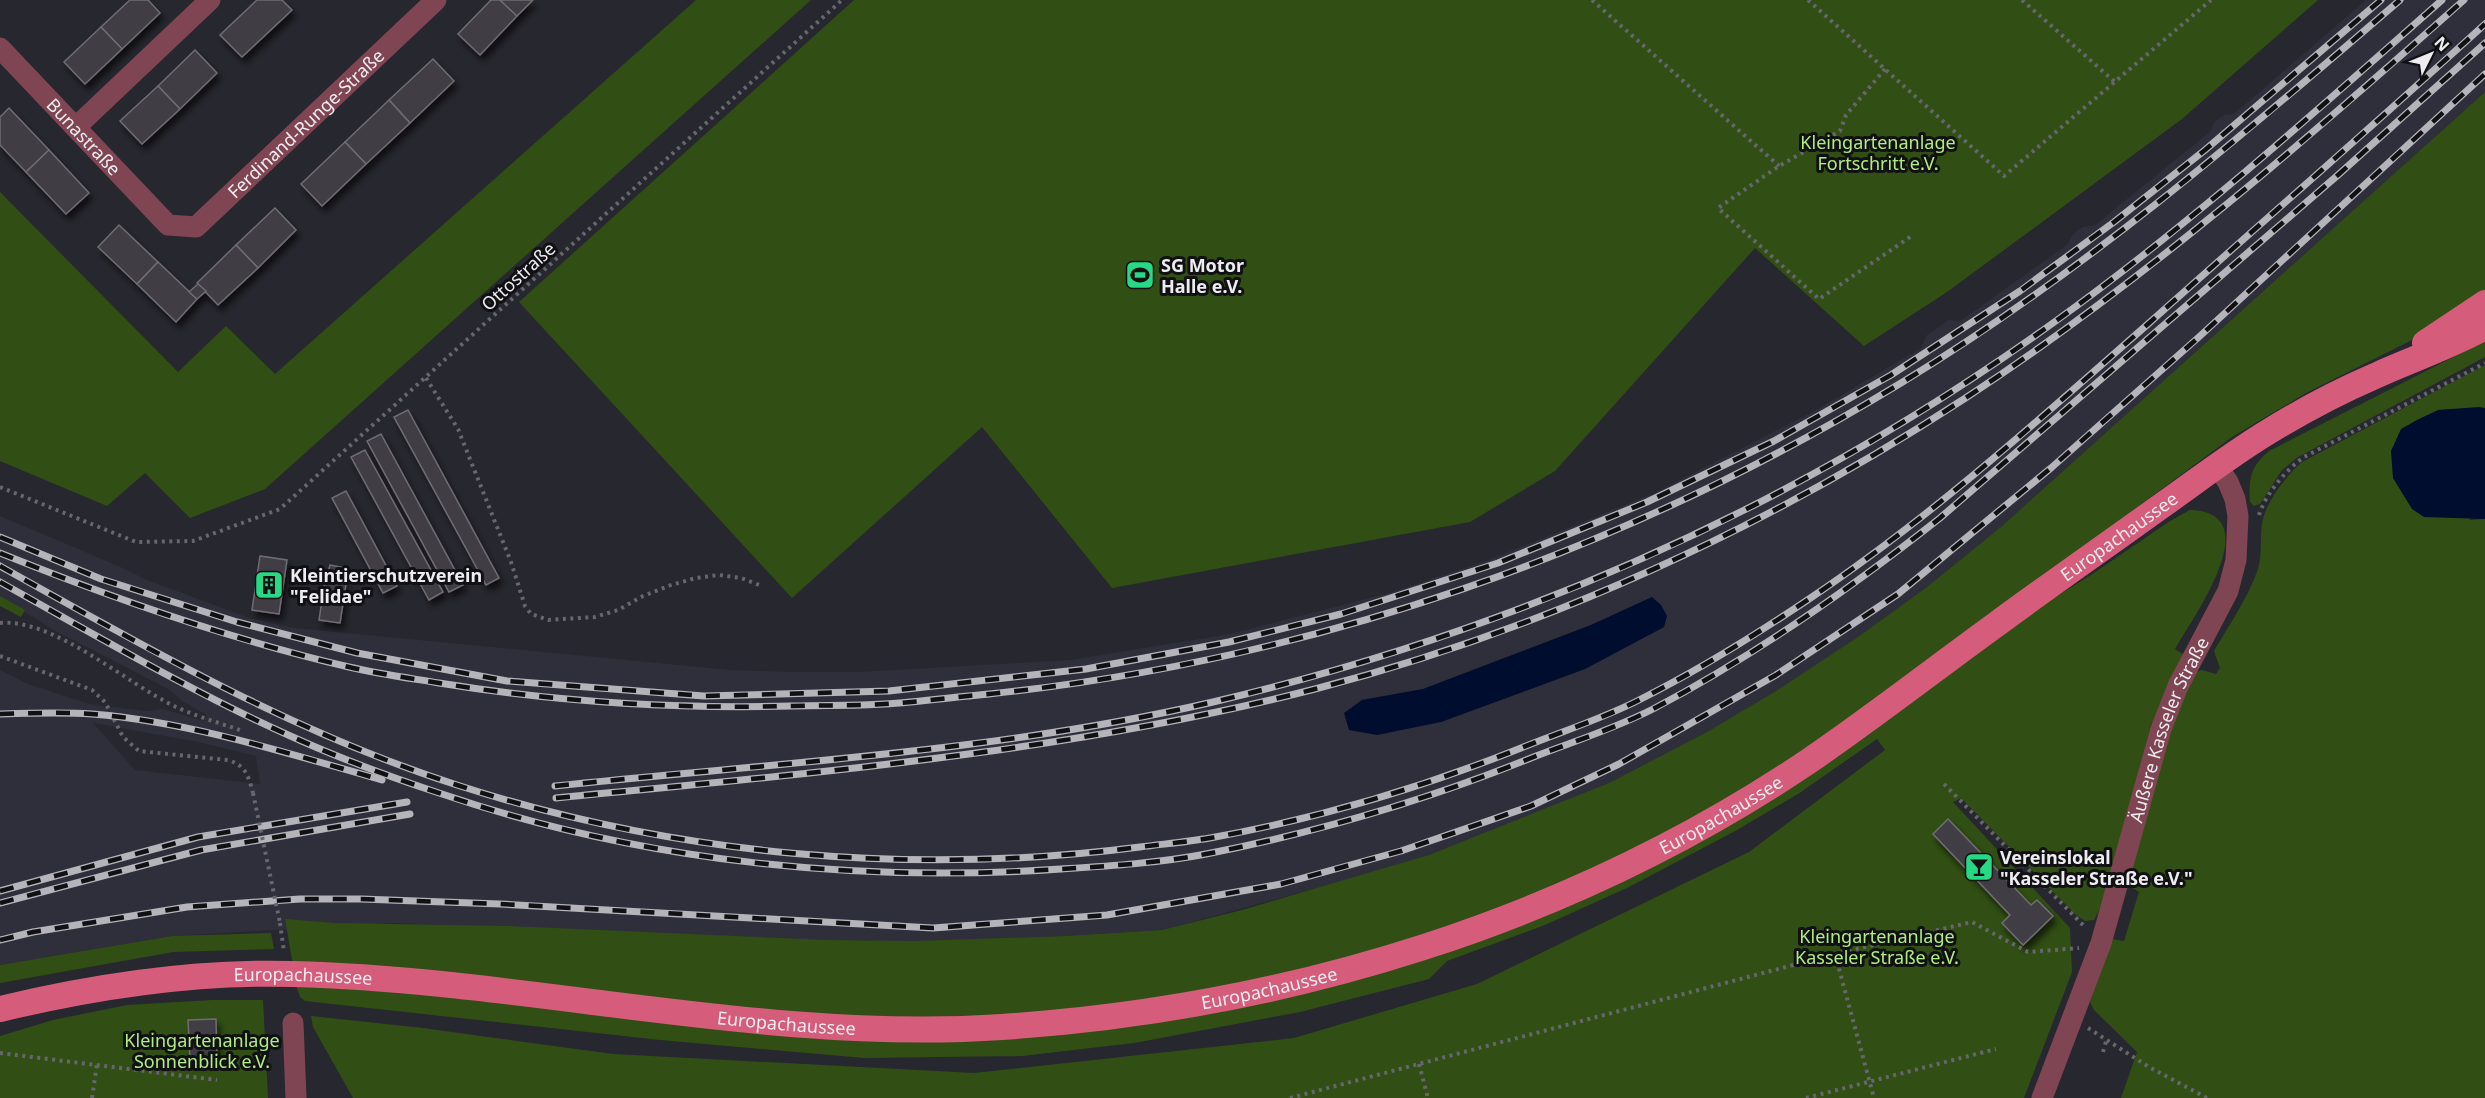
<svg xmlns="http://www.w3.org/2000/svg" width="2485" height="1098" viewBox="0 0 2485 1098" font-family="'Noto Sans',sans-serif">
<style>
.built{fill:#2f2f3c;fill-rule:evenodd}
.green{fill:#314f14}
.water{fill:#000d2e}
.building{fill:#403d45;stroke:#6f6c74;stroke-width:1.5;filter:url(#shadow)}
.lines{fill:none;stroke-linecap:round;stroke-linejoin:round}
.path{stroke:#66666d;stroke-width:4;stroke-dasharray:3 4.5;stroke-linecap:butt}
.minor{stroke:#804552;stroke-width:21}
.major{stroke:#d55c7a;stroke-width:26}
.rail-casing{stroke:#b4b4ba;stroke-width:7}
.rail{stroke:#111114;stroke-width:4.5;stroke-dasharray:14;stroke-linecap:butt}
.path-bridge{stroke:#66666d;stroke-width:4;stroke-dasharray:3 4.5;stroke-linecap:butt}
.labels{text-anchor:middle;dominant-baseline:central;stroke-width:6;stroke-linejoin:round;paint-order:stroke}
.street-label{font-size:18px;fill:#ececf1;stroke:#111114}
.park-label{font-size:18px;fill:#b0ec7f;stroke:#111114}
.poi-label{font-size:18px;font-weight:bold;fill:#ececf1;stroke:#111114;text-anchor:start}
</style>
<defs>
<filter id="shadow"><feDropShadow dx="3.5" dy="6" stdDeviation="3" flood-color="#0009"/></filter>
</defs>
<rect width="100%" height="100%" fill="#27272f"/>
<path class="built" d="M2366,0H2485V92L2002,526L1927,587L1858,637L1776,691L1707,732L1609,783L1521,820L1429,855L1336,883L1162,930L1066,936L914,941L827,940L394,923L172,936L0,965V670L28,684L93,705L147,711L163,709L204,721L207,715L182,701L170,690L50,628L0,596V516L123,568L147,580L249,618L294,628L730,670L792,672H858L1071,660L1230,634L1389,593L1489,560L1657,492L1818,409L1921,348L1926,336L1948,320L1960,321L2067,245L2073,234L2083,227L2095,225L2211,131L2214,122L2224,115L2234,114ZM1652,597L1664,627L1585,669L1441,722L1362,700L1423,689L1591,625ZM93,723L198,742L256,756L260,784L135,770Z"/>
<g class="green">
<path d="M696,0H811L265,489L190,518L145,473L107,506L0,461V192L178,372L226,326L275,374Z"/>
<path d="M854,0H2318L2182,119L1947,292L1864,346L1755,248L1555,471L1470,522L1112,588L982,427L792,598L519,302Z"/>
<path d="M2485,92V298L2430,331L2306,393L2232,437L1854,717L1734,795L1632,850L1527,898L1354,958L1179,997L996,1017H823L294,962L292,960L285,919L334,923L506,926L827,940L914,941L1066,936L1162,930L1242,910L1429,855L1609,783L1707,732L1776,691L1858,637L1927,587L2002,526Z"/>
<path d="M2485,341V357L2298,457L2282,470L2260,504L2254,506L2250,502C2248,480 2251,465 2269,451Z"/>
<path d="M2485,365V408L2439,410L2470,520L2485,519V1098H2121L2137,1052L2094,1010L2090,1002L2111,939L2124,941L2139,892L2126,884L2169,725L2196,672L2202,670L2216,674L2220,668L2214,651C2229,625 2248,598 2258,569C2263,551 2259,534 2263,519C2268,499 2287,475 2302,462Z"/>
<path d="M2190,510C2270,512 2192,619 2175,649L2183,654L2151,725L2104,901L2094,920L2085,921L2075,914L1961,798L1953,802L2070,928L2072,972L2024,1098H353L313,1027L311,1016L423,1028L613,1054L974,1073L1294,1038L1477,984L1749,852L1885,750L1877,739L1798,794L1737,830L1629,887L1545,925L1447,961L1429,979L1300,1012L1134,1043L1022,1056L864,1058L660,1040L305,1001L300,997L296,985L412,992L758,1034L822,1038H997L1536,918L2091,575L2170,521Z"/>
<path d="M0,596L25,610L21,617L0,606Z"/>
<path d="M271,933L274,949L173,952L0,983V965L172,936Z"/>
<path d="M212,1000H263L268,1098H0V1036L53,1020L127,1005Z"/>
</g>
<g class="water">
<path d="M2479,407L2485,408V519L2424,517L2412,509L2393,478L2391,451L2401,429L2417,420L2438,410Z"/>
<path d="M1652,597L1661,605L1667,616L1664,627L1585,669L1441,722L1377,735L1349,730L1344,713L1362,700L1423,689L1591,625Z"/>
</g>
<g class="building">
<path d="M130,0H148L160,13L122,49L101,27Z"/>
<path d="M257,0H282L292,10L242,57L220,35Z"/>
<path d="M491,0H500L517,16L480,55L458,34Z"/>
<path d="M500,0H533L517,16Z"/>
<path d="M101,27L122,49L85,84L64,62Z"/>
<path d="M195,50L217,73L180,109L158,86Z"/>
<path d="M433,59L454,81L410,123L389,100Z"/>
<path d="M158,86L180,109L142,144L120,121Z"/>
<path d="M389,100L410,123L366,164L345,142Z"/>
<path d="M9,108L49,150L26,172L0,145V117Z"/>
<path d="M345,142L366,164L322,206L301,184Z"/>
<path d="M49,150L89,193L66,214L26,172Z"/>
<path d="M275,208L296,230L258,268L236,245Z"/>
<path d="M119,225L158,262L137,284L98,247Z"/>
<path d="M236,245L258,268L218,305L197,283Z"/>
<path d="M158,262L197,299L176,322L137,284Z"/>
<path d="M198,284L206,291L197,299L189,292Z"/>
<path d="M408,410L499,578L486,585L394,417Z"/>
<path d="M381,434L463,585L449,592L367,441Z"/>
<path d="M365,450L443,592L429,600L351,457Z"/>
<path d="M346,491L397,586L383,593L332,498Z"/>
<path d="M260,556L287,560L279,614L252,610Z"/>
<path d="M330,565L346,568L345,575L328,572Z"/>
<path d="M325,581L346,584L340,623L319,620Z"/>
<path d="M1948,819L2031,905L2037,900L2053,916L2023,945L2002,923L2010,915L1933,834Z"/>
<path d="M216,1019L217,1060L190,1061L188,1020Z"/>
</g>
<g class="lines">
<g class="path">
<path d="M1592,0L1779,166"/>
<path d="M1808,0L2004,176L2211,0"/>
<path d="M2022,0L2115,82"/>
<path d="M1885,69L1846,115L1840,131L1779,166L1718,208L1819,299L1913,235"/>
<path d="M426,378L458,429L511,562L525,606L531,614L548,620L595,617L618,610L643,596L671,585L696,578L719,575L741,578L762,586"/>
<path d="M0,487L136,542L193,541L280,509L842,0"/>
<path d="M2259,515C2266,493 2286,470 2304,457L2485,363"/>
<path d="M0,623C54,618 127,684 176,707C196,716 219,723 240,730"/>
<path d="M0,656L92,690L105,702L123,737L139,751L228,760C246,766 248,775 253,793"/>
<path d="M1944,784L2085,927"/>
<path d="M280,923L284,952"/>
<path d="M1835,954L1874,1098"/>
<path d="M2088,1028L2149,1067L2207,1098"/>
<path d="M2103,1052L2107,1038"/>
<path d="M0,1053L217,1080"/>
<path d="M1419,1064L1428,1098"/>
<path d="M92,1098L97,1064"/>
<path d="M1290,1098L1835,954L1972,922L2028,952L2079,948"/>
<path d="M1806,1098L1996,1049"/>
</g>
<g class="minor">
<path id="s1" d="M0,48L168,225L196,227L436,0"/>
<path d="M76,127L210,0"/>
<path d="M293,1023L296,1098"/>
<path id="s2" d="M2042,1098L2101,943L2161,729L2178,686L2228,591L2236,560L2238,516L2235,499L2228,482L2217,466"/>
</g>
<g class="major">
<path d="M2425,343L2485,303"/>
<path id="s3" d="M0,1009C96,986 194,971 293,974C530,980 763,1043 1002,1027C1288,1008 1570,922 1809,761C1872,718 1932,671 1994,626C2048,586 2103,548 2157,509C2194,483 2230,455 2268,432C2302,411 2338,392 2375,376C2412,359 2449,347 2485,327"/>
</g>
<g class="rail-casing">
<g id="rail">
<path d="M0,537L101,579L237,622L357,653L507,681L704,696L889,691L1086,669L1229,642L1341,614L1498,563L1647,502L1774,441L1891,375L2020,291L2114,222L2205,150L2381,0"/>
<path d="M0,553C114,599 229,639 349,667C379,674 409,678 439,683C557,702 673,709 792,706C823,705 854,706 884,704C919,702 954,697 989,694C1311,661 1625,551 1901,383C2081,274 2241,137 2400,0"/>
<path d="M0,566C148,649 295,733 457,785C677,856 912,876 1140,847C1163,844 1187,842 1210,838C1316,819 1421,788 1521,748C1560,732 1602,719 1639,700C1697,671 1754,636 1809,599C1930,518 2039,420 2148,324C2260,224 2374,125 2485,24"/>
<path d="M0,582C94,634 188,690 286,734C336,757 390,777 442,794C640,861 853,883 1061,869C1109,866 1159,863 1206,854C1319,832 1430,799 1536,756C1575,741 1616,728 1653,709C1754,656 1850,589 1940,518L2338,175L2485,43"/>
<path d="M0,714C31,713 61,712 92,714C190,722 287,753 382,780"/>
<path d="M555,786C774,763 997,752 1213,702C1519,630 1798,506 2053,323C2190,225 2316,111 2442,0"/>
<path d="M556,798C811,773 1066,753 1315,689C1544,630 1766,528 1964,399C2143,282 2305,141 2464,0"/>
<path d="M0,891L198,837L407,802"/>
<path d="M0,903L201,850L410,814"/>
<path d="M0,940L33,932L187,907L300,899H361L500,904L933,928L1107,915L1281,884L1401,851L1531,806L1619,764L1776,675L1898,594L2051,468L2200,336L2485,74"/>
</g>
</g>
<use href="#rail" class="rail"/>
<path class="path-bridge" d="M253,793L280,923"/>
</g>
<defs>
<g id="stadium-square" transform="scale(1.5)"><rect x="-9" y="-9" width="18" height="18" rx="4" fill="#27d885" stroke="#111114"/><path d="M0-5a6.5 5 0 1 0 0 10a6.5 5 0 1 0 0-10ZM-3.5-1.8h7v3.6h-7Z" fill="#111"/></g>
<g id="building-square" transform="scale(1.5)"><rect x="-9" y="-9" width="18" height="18" rx="4" fill="#27d885" stroke="#111114"/><path d="M-4-6H4V6H1V3H-1V6H-4ZM-2.5-4.3h1.7v1.8h-1.7ZM.8-4.3h1.7v1.8H.8ZM-2.5-1h1.7V.8h-1.7ZM.8-1h1.7V.8H.8Z" fill="#111"/></g>
<g id="bar-square" transform="scale(1.5)"><rect x="-9" y="-9" width="18" height="18" rx="4" fill="#27d885" stroke="#111114"/><path d="M-6-5H6L.8 .8V4.5H3.5V6h-7V4.5H-.8V.8Z" fill="#111"/></g>
</defs>
<g fill-rule="evenodd">
<use href="#stadium-square" x="1140" y="275"/>
<use href="#building-square" x="269" y="585"/>
<use href="#bar-square" x="1979" y="867"/>
</g>
<g class="labels">
<g class="street-label">
<text stroke="none"><textPath href="#s1" startOffset="423">Ferdinand-Runge-Straße</textPath></text>
<text stroke="none"><textPath href="#s1" startOffset="122">Bunastraße</textPath></text>
<text transform="translate(518 276) rotate(-42)">Ottostraße</text>
<text stroke="none"><textPath href="#s3" startOffset="2250">Europachaussee</textPath></text>
<text stroke="none"><textPath href="#s2" startOffset="390">Äußere Kasseler Straße</textPath></text>
<text stroke="none"><textPath href="#s3" startOffset="1764">Europachaussee</textPath></text>
<text stroke="none"><textPath href="#s3" startOffset="306">Europachaussee</textPath></text>
<text stroke="none"><textPath href="#s3" startOffset="1278">Europachaussee</textPath></text>
<text stroke="none"><textPath href="#s3" startOffset="792">Europachaussee</textPath></text>
</g>
<g class="park-label">
<text x="1878" y="142">Kleingartenanlage<tspan x="1878" dy="21">Fortschritt e.V.</tspan></text>
<text x="1877" y="936">Kleingartenanlage<tspan x="1877" dy="21">Kasseler Straße e.V.</tspan></text>
<text x="202" y="1040">Kleingartenanlage<tspan x="202" dy="21">Sonnenblick e.V.</tspan></text>
</g>
<g class="poi-label">
<text x="1161" y="265">SG Motor<tspan x="1161" dy="21">Halle e.V.</tspan></text>
<text x="290" y="575">Kleintierschutzverein<tspan x="290" dy="21">"Felidae"</tspan></text>
<text x="2000" y="857">Vereinslokal<tspan x="2000" dy="21">"Kasseler Straße e.V."</tspan></text>
</g>
</g>
<g transform="translate(2431 54) rotate(47)" stroke="#111114" stroke-width="4.5" paint-order="stroke">
<path d="M0-4.5L10 22L0 15L-10 22Z" fill="#ececf1"/>
<text y="-9" font-size="16" font-weight="bold" text-anchor="middle" fill="#ececf1">N</text>
</g>
</svg>
